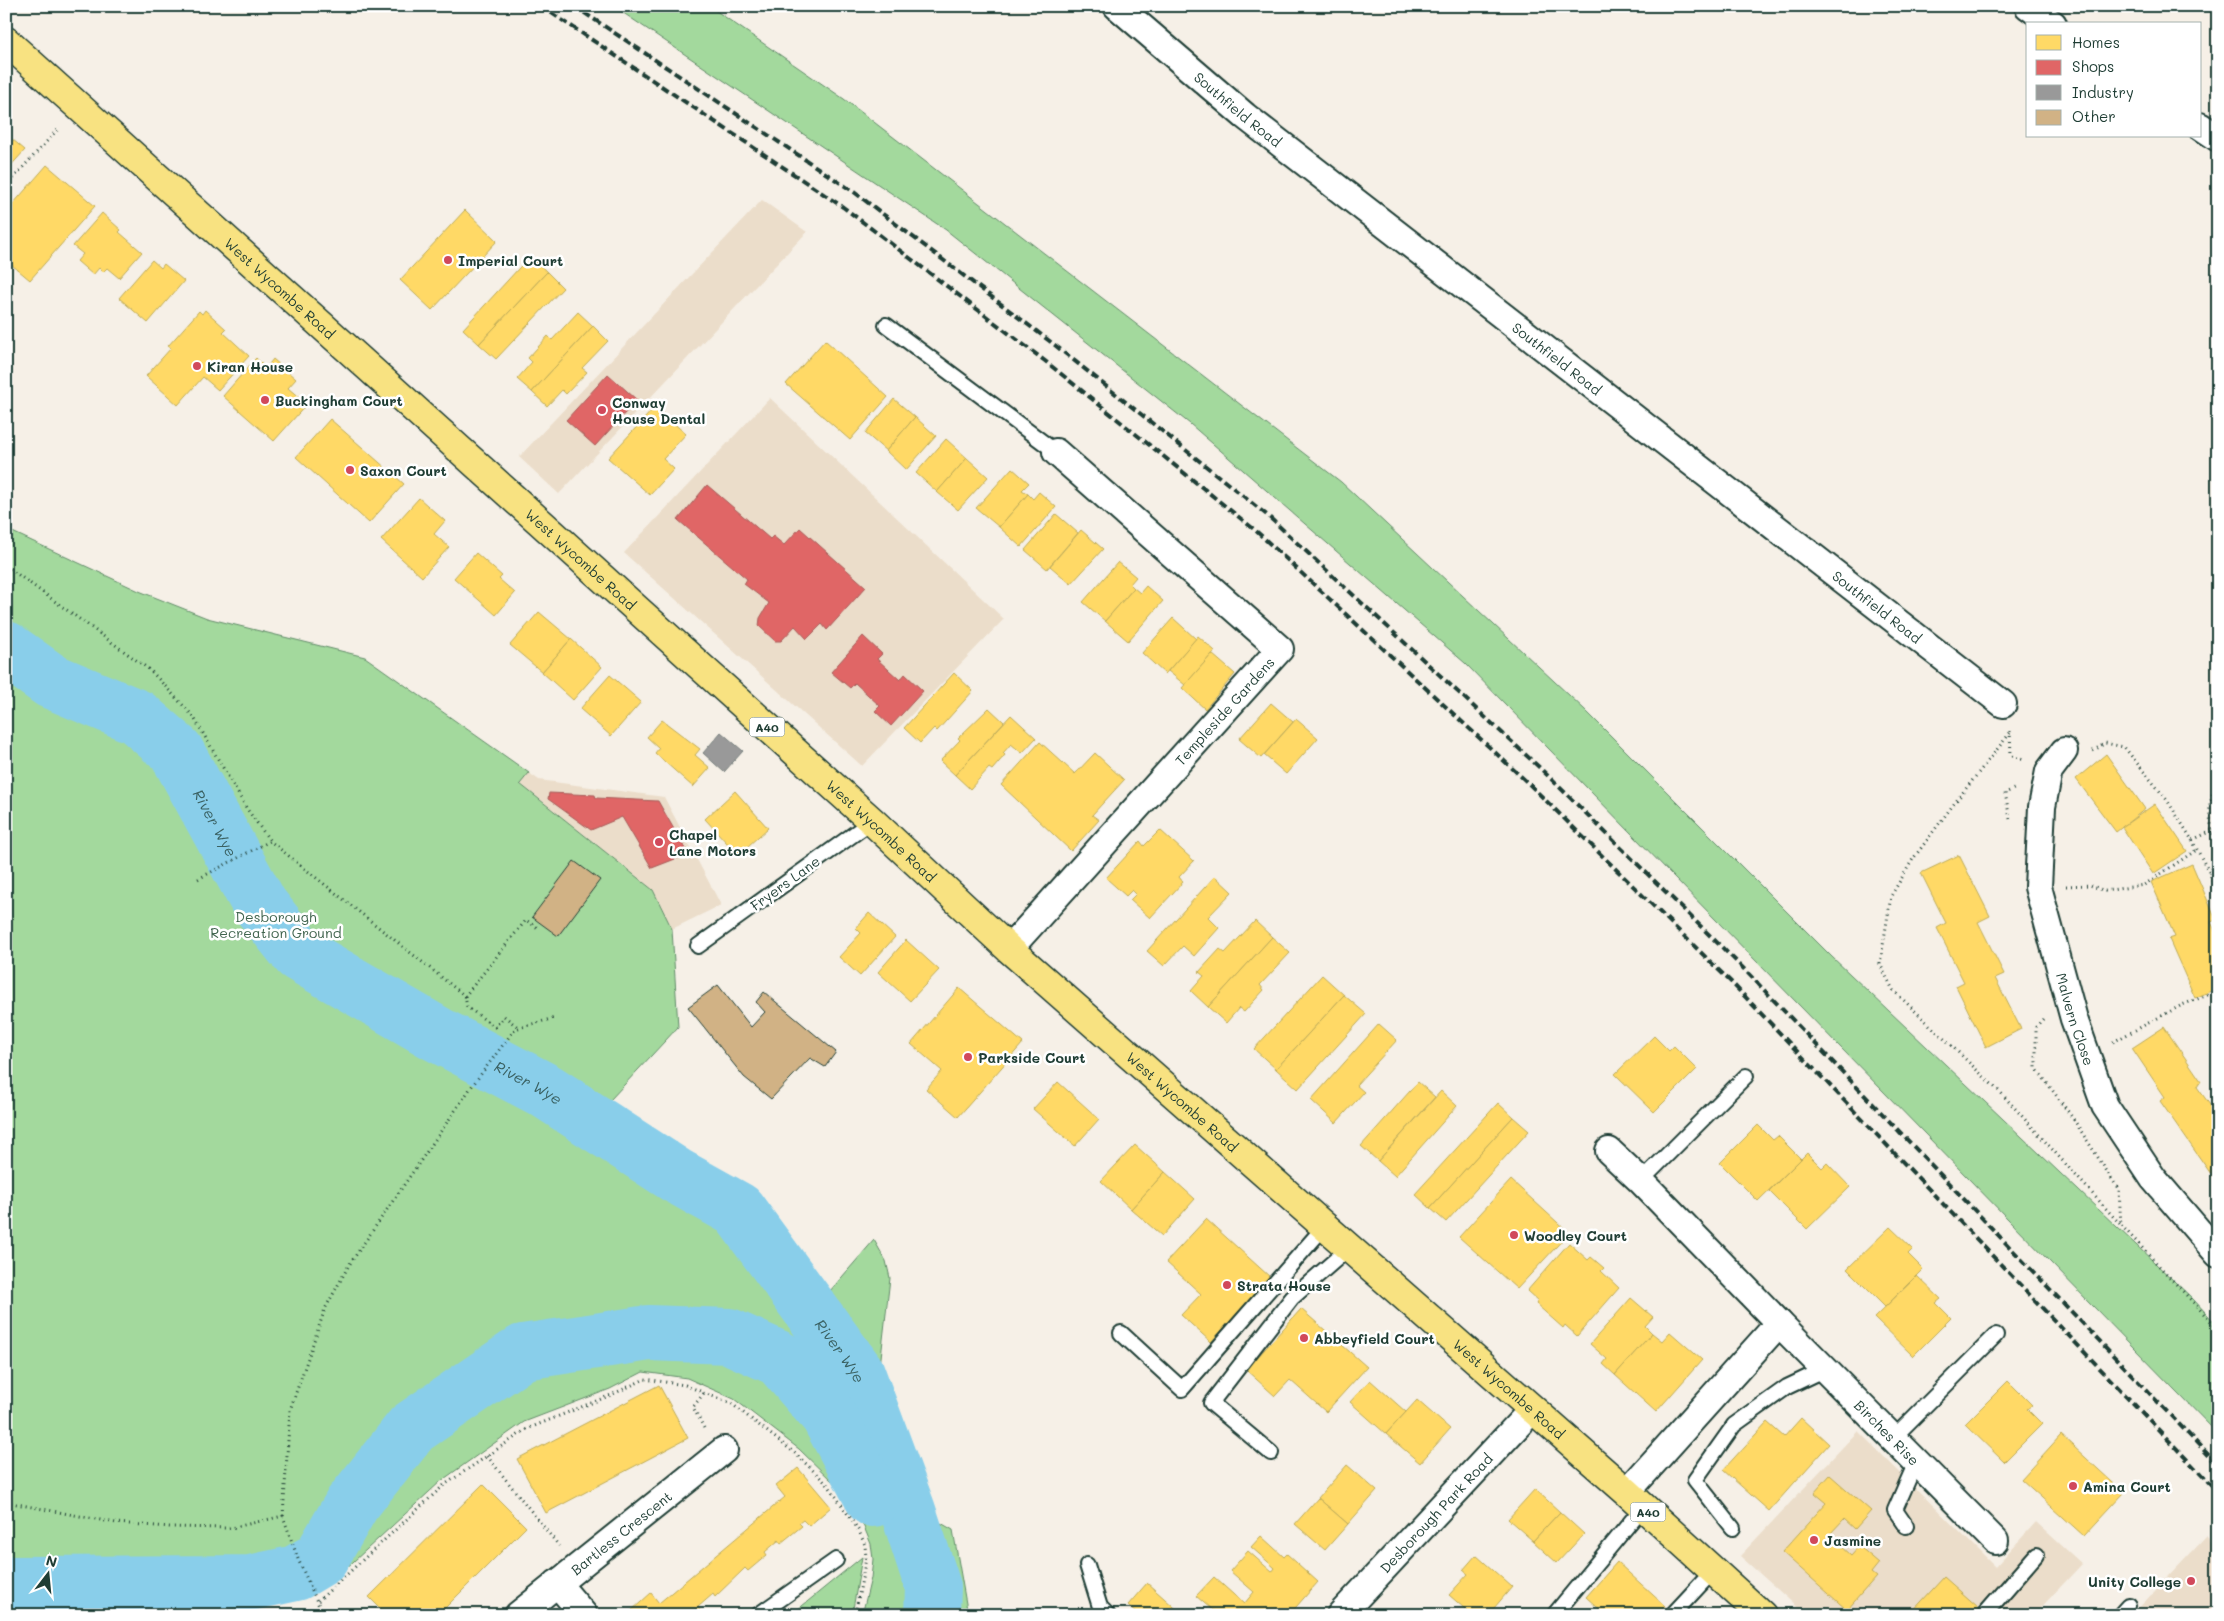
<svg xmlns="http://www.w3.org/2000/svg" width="2224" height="1621" viewBox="0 0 2224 1621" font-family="Mali,sans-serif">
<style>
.built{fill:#ebddca}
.green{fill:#a3d99d;stroke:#618b68}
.homes{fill:#ffd966;stroke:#bcaa57}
.shops{fill:#e06666;stroke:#a65a57}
.industry{fill:#999;stroke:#747d7b}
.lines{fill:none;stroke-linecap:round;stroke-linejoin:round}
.river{stroke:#89ceea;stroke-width:56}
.building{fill:#d1b285;stroke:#1f3d34}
.lane-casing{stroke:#1f3d34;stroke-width:18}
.street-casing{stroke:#1f3d34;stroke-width:30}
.primary-casing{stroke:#1f3d34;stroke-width:31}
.path{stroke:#1f3d34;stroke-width:3;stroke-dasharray:1 4;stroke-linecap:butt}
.lane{stroke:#fff;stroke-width:14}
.street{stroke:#fff;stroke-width:26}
.primary{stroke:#f8e281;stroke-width:28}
.rail{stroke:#1f3d34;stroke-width:4;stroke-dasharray:8 4;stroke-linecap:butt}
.poi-dot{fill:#d1495b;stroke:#fff;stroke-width:2}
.labels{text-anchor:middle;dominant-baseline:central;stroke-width:5;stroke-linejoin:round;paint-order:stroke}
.shield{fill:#fff;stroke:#627771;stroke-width:1}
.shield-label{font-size:12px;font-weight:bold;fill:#1f3d34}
.street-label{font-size:14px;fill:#1f3d34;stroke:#fff}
.poi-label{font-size:14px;font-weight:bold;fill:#1f3d34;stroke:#fff;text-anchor:start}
.park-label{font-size:14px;fill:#40644e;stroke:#fff}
.water-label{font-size:15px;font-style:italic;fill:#3a6162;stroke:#fff}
</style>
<rect width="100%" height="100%" fill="#f6f0e7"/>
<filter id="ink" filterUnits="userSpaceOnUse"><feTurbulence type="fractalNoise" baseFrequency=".02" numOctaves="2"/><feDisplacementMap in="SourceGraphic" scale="10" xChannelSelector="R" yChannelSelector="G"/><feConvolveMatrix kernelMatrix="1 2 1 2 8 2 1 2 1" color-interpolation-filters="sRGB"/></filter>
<g filter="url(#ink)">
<g class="built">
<path d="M762,200L807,232L559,494L519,457Z"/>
<path d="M770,398L1004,619L862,766L624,553Z"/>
<path d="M529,773L539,780L664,797L721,905L672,929L653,890L520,784Z"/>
<path d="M1858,1431L1995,1567L2036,1522L2082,1564L2034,1615H1806L1740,1556Z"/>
<path d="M2207,1536L2218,1548V1615H2132Z"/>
</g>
<g class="green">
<path d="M613,6H709L844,99L1341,482L1585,710L1832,957L2193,1299L2218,1326V1434L1465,663L1190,424L946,230Z"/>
<path d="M6,529L139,591L207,618L365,657L529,773L520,784L653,890L672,929L678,1027L597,1114L513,1060L500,1075L725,1211L756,1247L782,1288L792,1310L864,1398L866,1413L889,1490H884L953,1530L968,1615H862L871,1578L873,1559L871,1544L864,1527L833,1482L799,1449L734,1399L687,1378L643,1372L610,1389L524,1422L441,1481L329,1584L310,1550L303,1559L285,1554L311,1585L290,1597L265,1590L6,1587Z"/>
<path d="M874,1240L886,1261L890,1278L878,1384L857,1371L810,1314Z"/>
<path d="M862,1557L852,1615H791Z"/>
</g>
<g class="homes">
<path d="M6,134L25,150L6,171Z"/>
<path d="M47,165L95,206L30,280L6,260V212Z"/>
<path d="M465,210L497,241L432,310L400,280Z"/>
<path d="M102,213L121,230L119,232L142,252L119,278L107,268L103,272L99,268L93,275L77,261L83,254L73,246Z"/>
<path d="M530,256L547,272L479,344L463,329Z"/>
<path d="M152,260L161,268L164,264L184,281L148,323L119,298Z"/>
<path d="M547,272L563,288L496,359L479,344Z"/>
<path d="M205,310L226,329L223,332L249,356L218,390L203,377L178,405L146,376L171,348L168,346L199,311L202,314Z"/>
<path d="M578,312L593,326L532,392L517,379L532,362L528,358L548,336L552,340Z"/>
<path d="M593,326L608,341L582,368L587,372L566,394L562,390L547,406L532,392Z"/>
<path d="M825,340L888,397L850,440L786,384Z"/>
<path d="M256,358L266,368L273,359L296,379L288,388L307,404L274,441L223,396Z"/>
<path d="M894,399L915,417L886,451L865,433Z"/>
<path d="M655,407L686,434L663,459L674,469L650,495L608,458Z"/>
<path d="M915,417L936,436L906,470L886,451Z"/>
<path d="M330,419L404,484L369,523L296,457Z"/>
<path d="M946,439L967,458L937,492L916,473Z"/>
<path d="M967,458L988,477L958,510L937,492Z"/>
<path d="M1012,468L1029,483L1022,490L1028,494L999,527L976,508Z"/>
<path d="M1039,492L1056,507L1021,547L999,527L1028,494L1033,499Z"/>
<path d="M419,498L445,521L434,534L449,547L422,577L381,540Z"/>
<path d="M1056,514L1078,533L1047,569L1025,550Z"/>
<path d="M1081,530L1103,549L1071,584L1050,566Z"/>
<path d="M476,553L502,576L499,579L515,593L496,615L454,578Z"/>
<path d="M1118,562L1136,577L1130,584L1134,588L1105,621L1083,602Z"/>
<path d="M1146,586L1163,601L1128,641L1105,621L1134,588L1140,593Z"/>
<path d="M539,612L571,639L542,672L510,645Z"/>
<path d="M1173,618L1196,639L1165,674L1142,653Z"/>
<path d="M1198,636L1215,651L1185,685L1168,671Z"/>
<path d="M571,639L602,667L573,700L542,672Z"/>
<path d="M1212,654L1235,674L1205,709L1182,688Z"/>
<path d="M954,673L973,691L937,731L934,728L920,743L904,728Z"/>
<path d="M610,675L641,702L611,736L580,709Z"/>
<path d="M1271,703L1293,722L1261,758L1239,739Z"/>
<path d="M989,708L1004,722L955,775L940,761L960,740L958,738Z"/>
<path d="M1011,715L1036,738L1022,753L1011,744L1003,753L1005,755L992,770L989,768L970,789L955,775Z"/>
<path d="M1296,719L1318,738L1286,774L1264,755Z"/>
<path d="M662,720L700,749L695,755L710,768L693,787L655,753L659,748L647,737Z"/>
<path d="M1040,742L1075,774L1095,753L1124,780L1092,815L1099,820L1071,851L1001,785Z"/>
<path d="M2106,754L2145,809L2116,832L2076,779Z"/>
<path d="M735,791L768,828L738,855L705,819Z"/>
<path d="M2155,804L2187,851L2153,874L2122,827Z"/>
<path d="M1160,830L1194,861L1179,877L1183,882L1150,918L1130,900L1136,894L1132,890L1126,896L1106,878L1140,841L1144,846Z"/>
<path d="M1959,855L1990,916L1978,922L2004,974L1995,978L2021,1029L1986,1047L1956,986L1964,982L1937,928L1946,923L1921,873Z"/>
<path d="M2192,864L2216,920L2211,922L2218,937V988L2195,998L2169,939L2175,937L2151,882Z"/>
<path d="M1215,876L1232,892L1208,917L1219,928L1194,956L1183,946L1164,966L1147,951Z"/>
<path d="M869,913L895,937L860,976L839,957L861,933L856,928Z"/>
<path d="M1255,921L1272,937L1208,1007L1191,991L1204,976L1199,972L1220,949L1225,953Z"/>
<path d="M1272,937L1290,953L1260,985L1264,990L1244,1012L1239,1008L1226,1023L1208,1007Z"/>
<path d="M906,940L939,970L910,1001L878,972Z"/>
<path d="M1322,975L1344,995L1276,1069L1254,1049Z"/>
<path d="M959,988L1023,1043L958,1117L926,1089L942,1071L911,1044Z"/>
<path d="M1344,995L1366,1014L1298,1089L1276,1069Z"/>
<path d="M1379,1024L1397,1040L1356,1085L1364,1092L1336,1123L1311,1100Z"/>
<path d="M2164,1027L2201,1081L2197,1087L2218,1116V1184L2160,1101L2165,1097L2132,1048Z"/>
<path d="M1654,1036L1669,1051L1674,1046L1697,1069L1654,1112L1615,1074Z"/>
<path d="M1058,1082L1099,1119L1075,1146L1033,1109Z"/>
<path d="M1418,1082L1435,1097L1378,1161L1361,1146Z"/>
<path d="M1441,1091L1457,1106L1395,1176L1378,1161Z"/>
<path d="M1498,1103L1513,1117L1430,1208L1415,1194Z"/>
<path d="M1513,1117L1529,1131L1446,1222L1430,1208Z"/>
<path d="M1758,1125L1773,1140L1778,1136L1801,1159L1758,1201L1720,1163Z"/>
<path d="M1135,1145L1165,1172L1131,1209L1101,1181Z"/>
<path d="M1807,1153L1822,1168L1827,1163L1850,1187L1807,1229L1769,1191Z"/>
<path d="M1165,1172L1195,1199L1162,1236L1131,1209Z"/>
<path d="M1511,1180L1569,1233L1517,1289L1459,1237Z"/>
<path d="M1206,1219L1270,1277L1211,1342L1181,1315L1201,1294L1166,1262Z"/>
<path d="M1890,1227L1913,1249L1908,1254L1923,1269L1885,1307L1847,1269Z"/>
<path d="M1569,1243L1588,1260L1591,1257L1604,1268L1601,1271L1619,1288L1577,1336L1565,1325L1563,1328L1536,1304L1538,1301L1527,1291Z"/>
<path d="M1917,1276L1941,1299L1936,1303L1951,1318L1913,1356L1874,1318Z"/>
<path d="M1631,1298L1653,1317L1645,1326L1652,1333L1615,1375L1603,1364L1607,1359L1590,1344Z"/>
<path d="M1301,1309L1367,1367L1326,1412L1290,1380L1275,1396L1246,1370Z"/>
<path d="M1670,1332L1702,1360L1656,1412L1615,1375L1652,1333L1662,1341Z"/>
<path d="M1370,1380L1406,1412L1386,1434L1350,1402Z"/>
<path d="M2008,1381L2032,1405L2027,1409L2042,1424L2004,1462L1965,1424Z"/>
<path d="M659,1385L688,1438L546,1513L517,1459Z"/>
<path d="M1417,1400L1450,1429L1420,1463L1386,1434Z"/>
<path d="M1801,1418L1829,1444L1769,1511L1723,1470L1767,1422L1784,1437Z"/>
<path d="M2061,1435L2124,1493L2084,1536L2021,1479Z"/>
<path d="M1347,1465L1377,1491L1348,1524L1318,1498Z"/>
<path d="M798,1468L831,1507L809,1526L803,1520L799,1523L802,1526L781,1543L779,1540L765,1552L767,1555L748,1571L745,1568L715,1597L713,1594L698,1607L701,1612L697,1615H634L631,1611L651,1593L659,1603L785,1497L776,1486Z"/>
<path d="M1830,1475L1871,1511L1855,1529L1844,1519L1829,1535L1851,1555L1859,1546L1879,1563L1871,1573L1876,1577L1847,1610L1782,1552L1826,1503L1814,1493Z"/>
<path d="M483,1484L526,1527L438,1615H387L369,1597Z"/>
<path d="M1535,1489L1560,1512L1533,1541L1508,1519Z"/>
<path d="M1318,1498L1348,1524L1325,1550L1295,1524Z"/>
<path d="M1560,1512L1584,1534L1557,1563L1533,1541Z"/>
<path d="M1261,1536L1284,1557L1287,1554L1318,1582L1289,1615H1218L1196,1596L1214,1577L1244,1604L1254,1592L1230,1571L1248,1551L1272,1572L1275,1568L1251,1547Z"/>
<path d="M1476,1555L1512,1587L1488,1615H1472L1449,1595L1468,1574L1463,1570Z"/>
<path d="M1617,1562L1665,1606L1658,1615H1606L1586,1597Z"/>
<path d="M1944,1577L1978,1607L1970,1615H1902L1906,1610L1910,1614Z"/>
<path d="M1147,1583L1183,1615H1139L1128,1605Z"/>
</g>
<g class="shops">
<path d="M608,374L637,400L595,446L566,420Z"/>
<path d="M707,485L770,539L773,536L784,545L800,528L866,587L827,630L822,624L807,639L795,626L781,641H775L759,626L760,618L769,603L744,584L747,579L678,520Z"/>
<path d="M863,636L882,654L877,659L900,680L905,674L923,691L891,726L875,711L880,706L855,683L850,688L831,672Z"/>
<path d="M549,793L595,795L596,798L658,801L688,854L652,868L622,817L591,830L548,799Z"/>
</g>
<path class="industry" d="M721,732L743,751L724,772L703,753Z"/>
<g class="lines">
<g class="river">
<path id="s1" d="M6,649L51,681L137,717L176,751L260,905L299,954L437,1034L546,1091L677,1176L738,1210L857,1373L908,1511L933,1587L932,1615"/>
<path d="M6,1584L250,1583L296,1573L321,1558L352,1504L412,1428L523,1352L649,1333L729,1336L780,1359L828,1415L873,1499"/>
</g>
</g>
<g class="building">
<path d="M574,861L600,880L558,936L532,917Z"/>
<path d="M718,985L751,1027L765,1012L756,1002L764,992L836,1052L825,1067L810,1058L771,1099L744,1077L688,1007Z"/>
</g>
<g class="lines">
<g class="lane-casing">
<g id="lane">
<path d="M886,325L1056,452"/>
<path d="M698,946L872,821"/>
<path d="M1641,1181L1746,1076"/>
<path d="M1121,1333L1182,1389L1324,1227"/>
<path d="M1893,1438L1996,1335"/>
<path d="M1271,1453L1211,1403L1292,1298L1349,1248"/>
<path d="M1906,1526L1895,1510L1916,1462"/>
<path d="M1733,1528L1695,1480L1734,1425L1787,1387L1825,1369"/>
<path d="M1087,1565L1100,1607L1108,1615"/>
<path d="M758,1615L836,1560"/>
<path d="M1554,1615L1643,1507"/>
<path d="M1672,1615L1713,1571"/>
<path d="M1984,1615L2036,1555"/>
<path d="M2119,1615L2128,1605"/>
</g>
</g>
<g class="street-casing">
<g id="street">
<path id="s2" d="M1117,6L1245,116L2003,704"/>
<path d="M2028,6L2053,24"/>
<path d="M2200,126L2218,138"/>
<path id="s3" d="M2064,751L2049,771L2042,807L2038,887L2074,1019L2105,1106L2153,1178L2218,1254"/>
<path id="s4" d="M1009,949L1280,649L1056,452"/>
<path d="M1609,1151L1641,1181L1779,1323"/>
<path id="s5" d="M1627,1492L1779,1323L1995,1541"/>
<path d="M557,1583L584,1615"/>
<path id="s6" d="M518,1615L724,1450"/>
<path id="s7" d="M1340,1615L1532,1410"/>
</g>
</g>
<g class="primary-casing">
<g id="primary">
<path id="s8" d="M6,41L872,821L1009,949L1627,1492L1762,1615"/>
</g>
</g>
<g class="path">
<path d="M6,186L59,128"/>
<path d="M6,566L150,670L193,716L247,809L270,841"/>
<path d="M2010,731L2011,755L2023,760"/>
<path d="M2010,733L1953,805L1913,859L1891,896L1880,964L1893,990L2002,1094L2120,1224"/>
<path d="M2093,751L2105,743L2124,747L2167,800L2192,840L2212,831"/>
<path d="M2010,819L2005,793L2016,788"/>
<path d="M2192,840L2210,874L2218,900"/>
<path d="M2210,874C2211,866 2214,858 2214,850C2214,826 2202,806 2218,784"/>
<path d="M198,879L270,841L465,996L526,920L538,928"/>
<path d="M2066,886L2090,885L2105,891L2144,885L2198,849"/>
<path d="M465,996L467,1007L495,1027L504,1016L519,1028"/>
<path d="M2043,1019L2036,1027V1068L2072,1117L2119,1190L2121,1225L2218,1329"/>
<path d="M2113,1042L2182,1005L2218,991"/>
<path d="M704,1428L693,1407L704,1393"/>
<path d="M487,1456L559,1546"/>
<path d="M6,1502L116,1523L170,1527L231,1528L283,1516L298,1559L323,1615"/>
<path d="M283,1516L290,1410L325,1309L349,1265L472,1086L515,1029L554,1018"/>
<path d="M318,1601L443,1486L527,1429L611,1395L645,1379L685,1385L732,1404L796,1454L829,1486L859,1531L865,1545L866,1558L855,1615"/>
</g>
<use href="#lane" class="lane"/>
<use href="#street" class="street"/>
<use href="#primary" class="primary"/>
<g class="rail">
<path d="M541,6L843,207L1045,361L1255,530L1527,782L1731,982L2218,1492"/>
<path d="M574,6L854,192L1056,346L1268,516L1540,768L1744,969L2218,1465"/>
</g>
</g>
</g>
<g class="poi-dot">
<circle cx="448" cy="260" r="5"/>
<circle cx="197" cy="366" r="5"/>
<circle cx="265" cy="400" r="5"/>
<circle cx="602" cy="410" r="5"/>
<circle cx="350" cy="470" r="5"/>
<circle cx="659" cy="842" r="5"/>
<circle cx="968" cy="1057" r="5"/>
<circle cx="1514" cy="1235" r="5"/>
<circle cx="1227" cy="1285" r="5"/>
<circle cx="1304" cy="1338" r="5"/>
<circle cx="2073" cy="1486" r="5"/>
<circle cx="1814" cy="1540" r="5"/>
<circle cx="2191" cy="1581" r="5"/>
</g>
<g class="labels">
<g class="shield">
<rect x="749.5" y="717.5" width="35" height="19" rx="4"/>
<rect x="1630.5" y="1502.5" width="35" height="19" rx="4"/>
</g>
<g class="shield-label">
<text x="767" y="727">A40</text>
<text x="1648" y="1512">A40</text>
</g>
<g class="street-label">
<text stroke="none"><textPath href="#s2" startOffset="159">Southfield Road</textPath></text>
<text stroke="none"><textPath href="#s8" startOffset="369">West Wycombe Road</textPath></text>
<text stroke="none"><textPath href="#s2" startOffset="564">Southfield Road</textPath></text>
<text stroke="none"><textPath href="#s8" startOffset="774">West Wycombe Road</textPath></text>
<text stroke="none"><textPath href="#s2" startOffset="969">Southfield Road</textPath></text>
<text stroke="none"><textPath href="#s4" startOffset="321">Templeside Gardens</textPath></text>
<text stroke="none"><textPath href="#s8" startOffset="1179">West Wycombe Road</textPath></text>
<text transform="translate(785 883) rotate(-36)">Fryers Lane</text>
<text stroke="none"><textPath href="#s3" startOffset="279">Malvern Close</textPath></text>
<text stroke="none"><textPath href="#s8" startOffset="1584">West Wycombe Road</textPath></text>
<text stroke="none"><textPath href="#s8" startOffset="2019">West Wycombe Road</textPath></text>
<text stroke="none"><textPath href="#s5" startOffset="381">Birches Rise</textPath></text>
<text stroke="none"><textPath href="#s7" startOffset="140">Desborough Park Road</textPath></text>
<text stroke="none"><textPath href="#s6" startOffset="132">Bartless Crescent</textPath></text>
</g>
<g class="poi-label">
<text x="458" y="260">Imperial Court</text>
<text x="207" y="366">Kiran House</text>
<text x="275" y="400">Buckingham Court</text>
<text x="612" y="402">Conway<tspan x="612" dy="16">House Dental</tspan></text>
<text x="360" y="470">Saxon Court</text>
<text x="669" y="834">Chapel<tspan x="669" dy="16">Lane Motors</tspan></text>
<text x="978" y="1057">Parkside Court</text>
<text x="1524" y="1235">Woodley Court</text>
<text x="1237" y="1285">Strata House</text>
<text x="1314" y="1338">Abbeyfield Court</text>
<text x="2083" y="1486">Amina Court</text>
<text x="1824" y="1540">Jasmine</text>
<text x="2181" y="1581" text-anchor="end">Unity College</text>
</g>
<g class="park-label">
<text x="276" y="916">Desborough<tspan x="276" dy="16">Recreation Ground</tspan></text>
</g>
<g class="water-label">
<text stroke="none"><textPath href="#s1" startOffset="282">River Wye</textPath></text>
<text stroke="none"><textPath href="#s1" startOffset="701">River Wye</textPath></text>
<text stroke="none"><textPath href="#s1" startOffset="1121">River Wye</textPath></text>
</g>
</g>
<rect width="2224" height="1621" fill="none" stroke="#fff" stroke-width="25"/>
<rect x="12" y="12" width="2199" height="1596" fill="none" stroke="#1f3d34" stroke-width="2" filter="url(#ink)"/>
<rect x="2026" y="22" width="175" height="115" fill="#ffffff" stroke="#a5b1ae"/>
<rect x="2036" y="35" width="25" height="15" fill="#ffd966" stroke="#a5b1ae"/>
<text x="2072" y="48" font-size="15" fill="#1f3d34">Homes</text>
<rect x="2036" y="60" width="25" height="15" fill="#e06666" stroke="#a5b1ae"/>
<text x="2072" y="72" font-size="15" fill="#1f3d34">Shops</text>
<rect x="2036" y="85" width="25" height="15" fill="#999999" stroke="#a5b1ae"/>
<text x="2072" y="98" font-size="15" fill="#1f3d34">Industry</text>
<rect x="2036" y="110" width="25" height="15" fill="#d1b285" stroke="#a5b1ae"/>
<text x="2072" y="122" font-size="15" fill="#1f3d34">Other</text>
<g transform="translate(48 1574) rotate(16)" stroke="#ffffff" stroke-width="4" paint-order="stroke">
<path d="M0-4L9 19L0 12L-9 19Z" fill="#1f3d34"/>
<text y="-8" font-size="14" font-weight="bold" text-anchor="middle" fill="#1f3d34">N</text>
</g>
</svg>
